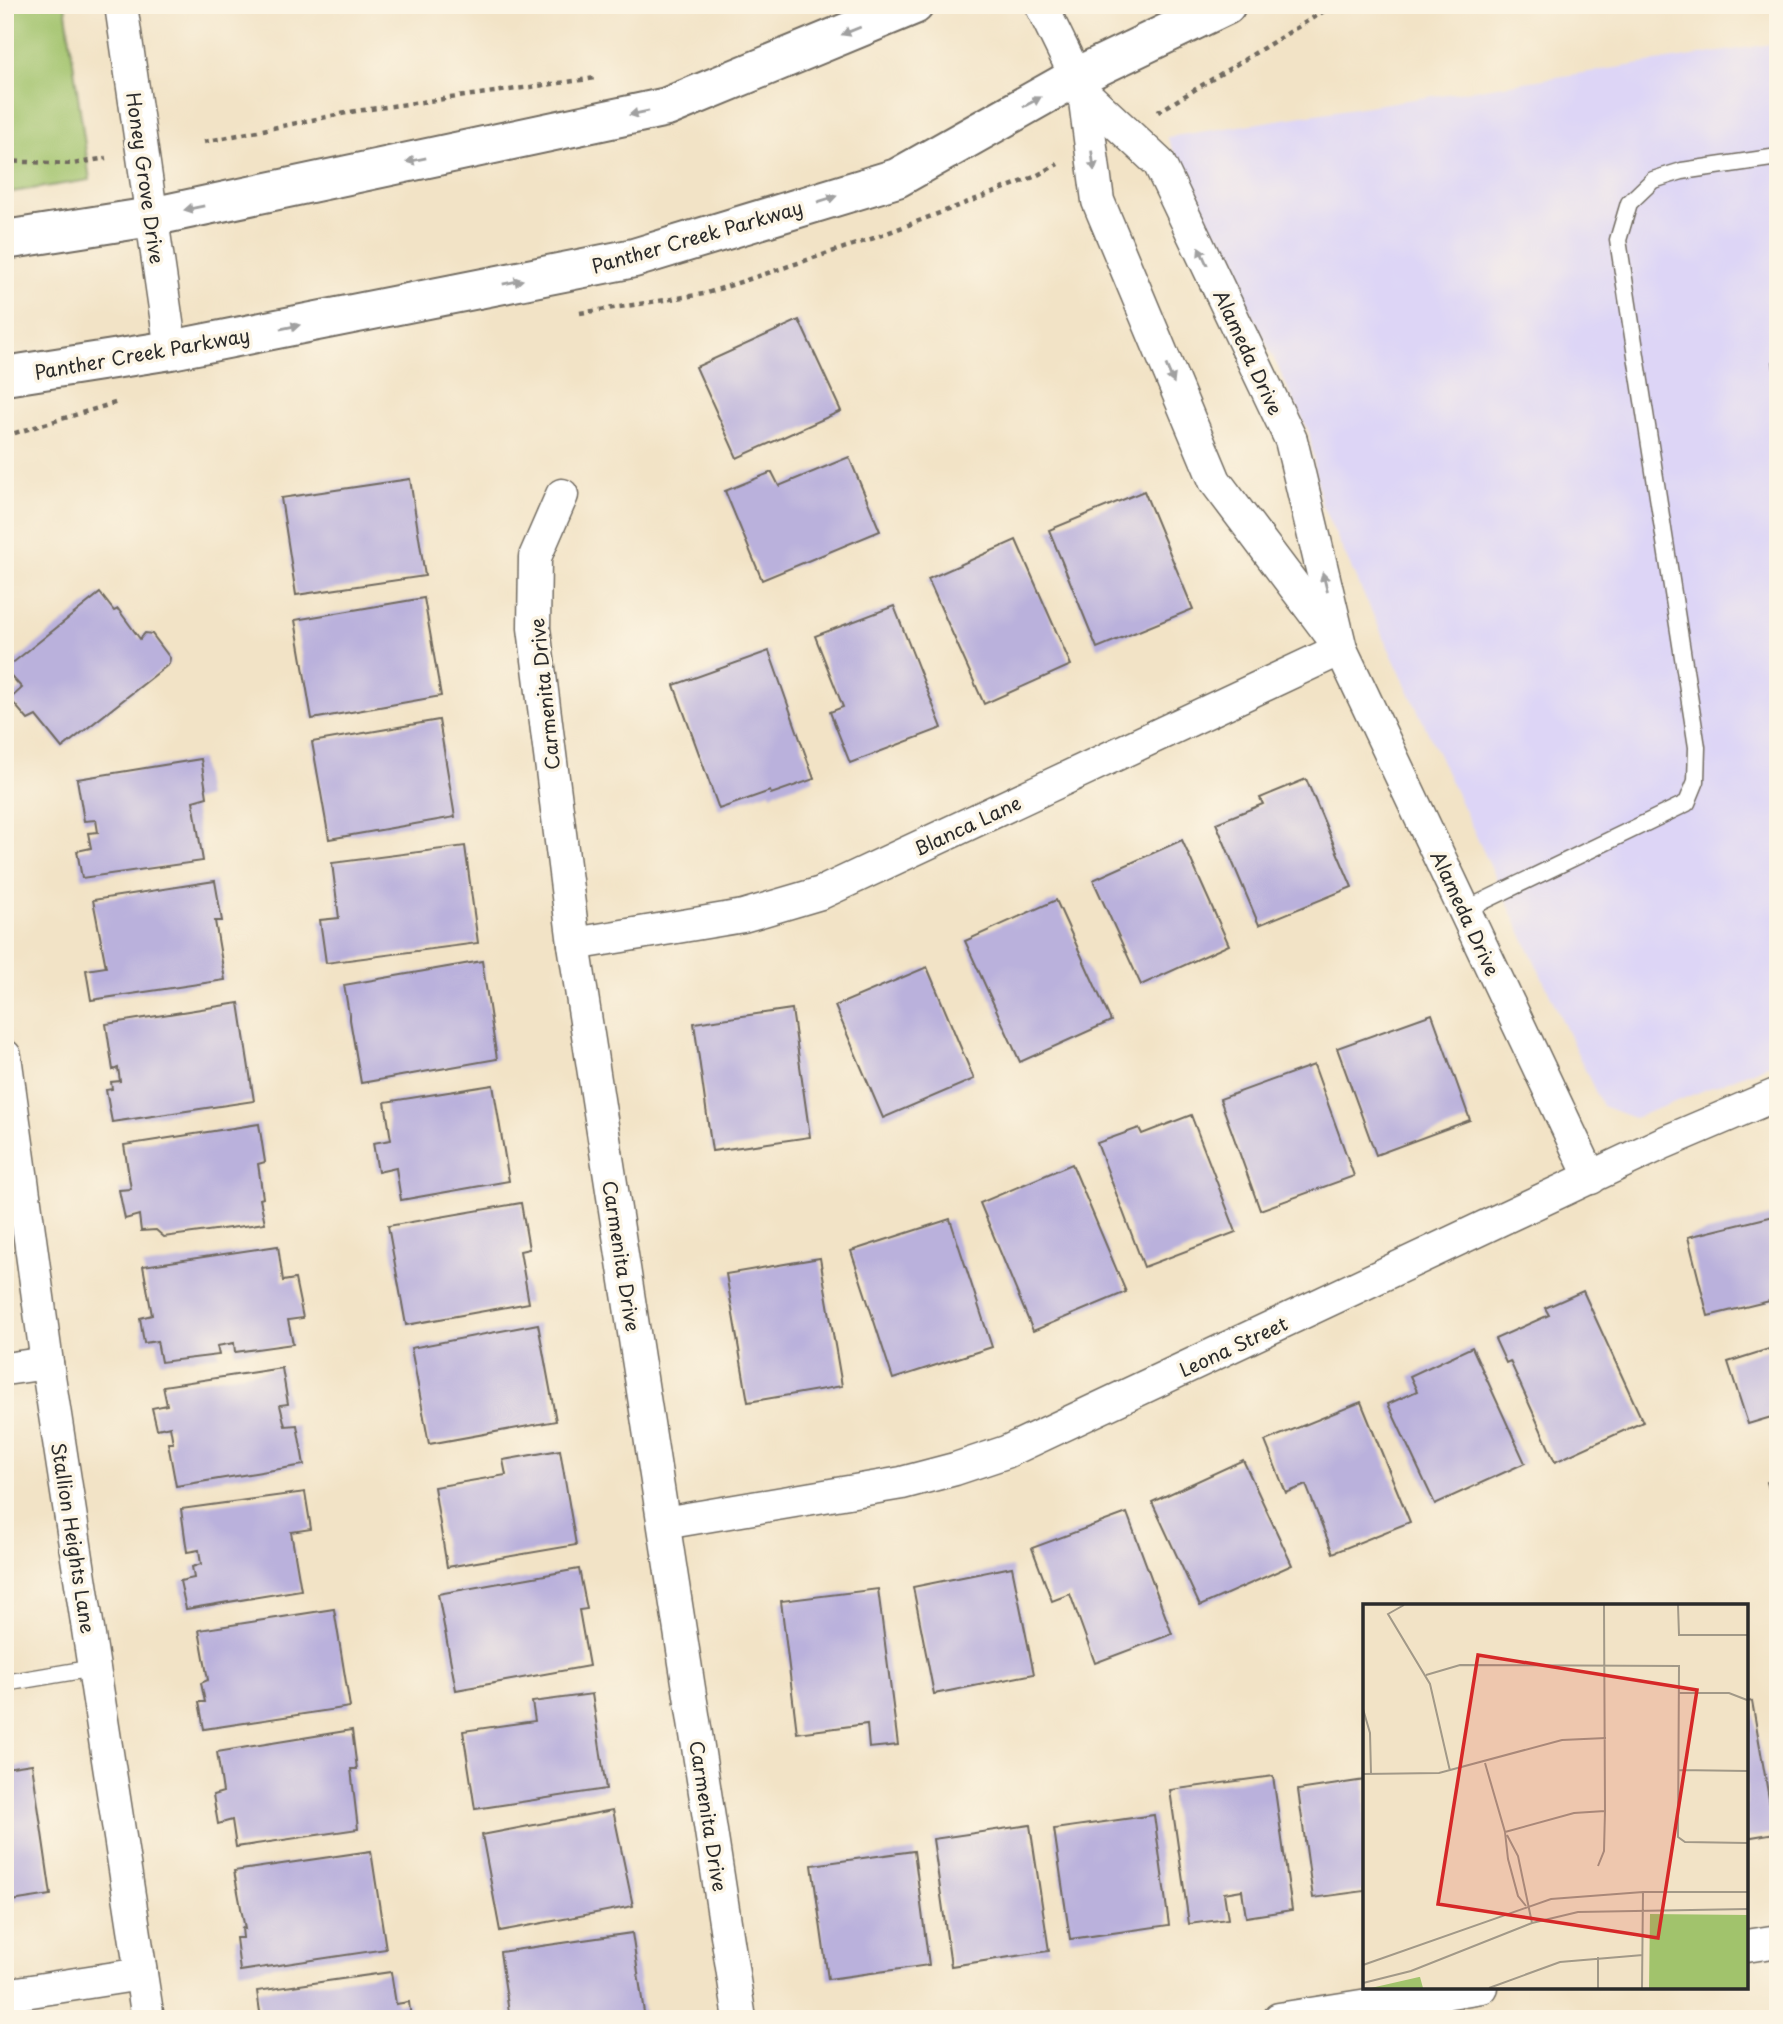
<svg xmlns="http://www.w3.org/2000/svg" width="1783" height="2024" viewBox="0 0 1783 2024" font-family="'Playpen Sans',sans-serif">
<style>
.built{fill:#ddd5f6}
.green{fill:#a1c36c;stroke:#66774c;stroke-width:2}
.building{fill:#bab1dc}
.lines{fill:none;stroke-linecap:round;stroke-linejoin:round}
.lane-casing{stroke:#716b61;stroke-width:19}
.street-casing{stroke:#716b61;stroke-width:35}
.secondary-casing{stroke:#716b61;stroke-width:42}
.path{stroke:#716b61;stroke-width:4.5;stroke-dasharray:5 5;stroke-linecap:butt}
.lane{stroke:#fff;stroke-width:16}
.street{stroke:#fff;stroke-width:32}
.secondary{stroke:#fff;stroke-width:38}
.oneway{fill:#a0a0a0}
.labels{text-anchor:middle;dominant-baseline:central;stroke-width:7;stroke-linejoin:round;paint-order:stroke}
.street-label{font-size:19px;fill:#2b2b2b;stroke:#fcf5e5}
.inset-road{fill:none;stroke:#a29988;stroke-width:2}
.view{fill:#d62828;fill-opacity:0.15;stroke:#d62828;stroke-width:3.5}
.inset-edge{fill:none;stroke:#2b2b2b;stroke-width:3.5}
</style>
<rect width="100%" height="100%" fill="#fcf5e5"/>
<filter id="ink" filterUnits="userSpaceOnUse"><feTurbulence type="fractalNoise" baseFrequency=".0143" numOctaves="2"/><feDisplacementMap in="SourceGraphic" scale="14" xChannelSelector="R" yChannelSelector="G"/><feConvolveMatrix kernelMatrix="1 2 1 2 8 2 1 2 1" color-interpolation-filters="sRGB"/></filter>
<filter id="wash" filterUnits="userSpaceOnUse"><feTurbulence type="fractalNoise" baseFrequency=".00686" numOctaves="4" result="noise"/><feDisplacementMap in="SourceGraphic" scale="28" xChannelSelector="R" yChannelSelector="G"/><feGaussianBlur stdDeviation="1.57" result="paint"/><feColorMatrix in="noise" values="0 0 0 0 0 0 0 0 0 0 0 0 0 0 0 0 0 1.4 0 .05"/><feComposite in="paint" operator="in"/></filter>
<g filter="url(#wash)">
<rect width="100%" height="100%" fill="#f2e3c6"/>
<path class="built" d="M1778,43V1061L1634,1118L1602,1106L1321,503L1309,432L1167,137Z"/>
<path class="green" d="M5,5H65L90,180L5,193Z"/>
<g id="blocks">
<g class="building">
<path d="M799,320L841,411L737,458L696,367Z"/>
<path d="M1778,361V385H1776L1773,362Z"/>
<path d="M849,457L880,531L762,580L725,491L772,472L779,486Z"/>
<path d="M410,479L425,576L296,595L281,498Z"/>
<path d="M1144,491L1193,609L1097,648L1049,530Z"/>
<path d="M1016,540L1071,665L984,704L928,579Z"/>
<path d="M100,593L114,611L118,609L140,639L145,633L152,634L170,658L169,664L62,748L36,716L28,720L10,699L22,688L5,669Z"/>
<path d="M424,598L441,696L312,719L295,620Z"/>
<path d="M894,606L942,728L850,763L830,712L843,707L815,636Z"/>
<path d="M769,651L814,779L771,794L770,791L719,809L674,685Z"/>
<path d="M439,720L455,817L329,839L312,742Z"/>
<path d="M201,759L207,797L193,801L203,861L82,878L77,851L91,848L88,833L98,832L96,820L84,821L77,779Z"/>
<path d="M1306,779L1352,887L1259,925L1216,823L1263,804L1260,798Z"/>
<path d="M1182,840L1229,945L1141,985L1093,880Z"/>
<path d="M465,846L478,943L326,963L320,920L339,918L332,863Z"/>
<path d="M215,881L222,921H215L225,980L91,1000L86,970L106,967L93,900Z"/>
<path d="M1056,900L1111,1021L1020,1062L965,941Z"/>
<path d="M482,961L497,1059L361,1083L344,985Z"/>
<path d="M927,967L974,1079L883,1118L835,1006Z"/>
<path d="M239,1003L254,1101L112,1122L106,1090L112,1089L111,1082L120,1081L118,1068L113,1070L106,1024Z"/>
<path d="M792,1009L810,1137L712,1151L694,1023Z"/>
<path d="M1432,1014L1470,1120L1376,1155L1337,1048Z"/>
<path d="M1314,1065L1354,1176L1260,1210L1220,1099Z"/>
<path d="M493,1085L509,1181L401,1200L396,1168L378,1172L373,1143L391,1140L385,1102Z"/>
<path d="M1191,1115L1236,1232L1144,1267L1097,1143L1139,1128L1142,1134Z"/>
<path d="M259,1124L265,1162L258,1164L263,1198L260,1199L265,1223L164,1237L156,1230L141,1231L139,1215L125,1219L119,1190L131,1189L124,1145Z"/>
<path d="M1072,1164L1126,1292L1033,1331L980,1203Z"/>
<path d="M521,1203L529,1249L520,1251L529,1303L406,1325L388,1226Z"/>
<path d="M1778,1215V1299L1708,1316L1688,1237Z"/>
<path d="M950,1219L992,1347L893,1379L851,1251Z"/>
<path d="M278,1246L283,1281L295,1279L303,1318L288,1320L293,1344L235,1352L234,1343L217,1346L219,1355L161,1362L157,1341L144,1343L140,1318L152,1315L143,1266Z"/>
<path d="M820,1258L842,1386L748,1402L726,1274Z"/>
<path d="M1583,1291L1643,1422L1555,1462L1510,1361L1506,1363L1495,1339L1549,1315L1545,1308Z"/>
<path d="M538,1324L556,1421L429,1444L411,1348Z"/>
<path d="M1778,1346V1415L1748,1424L1728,1362Z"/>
<path d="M1472,1347L1525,1463L1435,1504L1388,1404L1417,1391L1410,1376Z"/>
<path d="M282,1368L288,1404L280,1405L285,1426L297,1425L304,1465L176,1486L168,1443H173L170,1426L157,1429L152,1408L167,1405L163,1386Z"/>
<path d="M1361,1402L1410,1522L1333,1553L1306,1485L1286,1493L1265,1441Z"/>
<path d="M560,1450L576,1545L447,1567L434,1487L506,1475L503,1460Z"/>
<path d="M1243,1460L1292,1565L1200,1606L1152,1502Z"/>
<path d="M1778,1478V1515H1777L1767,1482Z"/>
<path d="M305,1492L311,1529L291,1532L301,1590L186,1609L180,1581L194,1578L192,1567L201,1564L199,1550L187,1552L181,1509Z"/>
<path d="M1127,1513L1172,1634L1095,1663L1070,1594L1052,1601L1032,1548Z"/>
<path d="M1012,1567L1034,1674L934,1694L913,1587Z"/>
<path d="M579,1569L587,1609L579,1610L589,1666L456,1690L438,1594Z"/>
<path d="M878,1589L898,1745L869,1748L867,1724L797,1733L781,1601Z"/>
<path d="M334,1609L350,1707L204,1729L199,1702H205L201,1683L208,1680L199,1630Z"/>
<path d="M592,1694L606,1789L475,1809L463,1731L535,1721L532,1702Z"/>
<path d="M1752,1701L1775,1833L1746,1838V1702Z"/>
<path d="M352,1730L357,1769H351L358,1829L236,1847L232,1820L218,1824L213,1795L223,1792L217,1752Z"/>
<path d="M32,1764L51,1895L5,1902V1768Z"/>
<path d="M1273,1776L1292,1910L1246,1917L1242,1890L1224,1893L1228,1919L1189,1924L1170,1790Z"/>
<path d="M1365,1780V1891L1313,1898L1298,1790Z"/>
<path d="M613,1810L633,1906L500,1931L482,1835Z"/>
<path d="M1154,1815L1169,1925L1070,1939L1054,1829Z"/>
<path d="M1030,1825L1049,1951L951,1966L933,1839Z"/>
<path d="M371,1851L386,1949L240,1971L236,1938H243L242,1928L245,1929L234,1871Z"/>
<path d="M914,1851L929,1965L828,1979L812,1865Z"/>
<path d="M632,1933L645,2019H510L500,1952Z"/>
<path d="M391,1972L396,2004L409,2002L411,2019H261L257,1991Z"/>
</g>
</g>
</g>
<g filter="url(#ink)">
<use href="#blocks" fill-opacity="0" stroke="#716b61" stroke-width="2"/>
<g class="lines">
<g class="lane-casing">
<g id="lane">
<path d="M1465,910L1687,803L1696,781L1697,747L1618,240L1629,203L1653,180L1682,171L1778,157"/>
<path d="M5,1683L94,1668"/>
</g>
</g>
<g class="street-casing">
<g id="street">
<path d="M121,5L171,350"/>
<path d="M1041,5L1084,93L1159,163L1291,440L1341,649L1591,1178"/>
<path d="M1084,93L1098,201L1215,481L1334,639"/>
<path d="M562,495L535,557L534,628L574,944L740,2019"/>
<path d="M574,944L743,916L821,893L1341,649"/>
<path d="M5,1056L47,1363L148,2019"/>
<path d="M5,1369L47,1363"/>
<path d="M664,1523L902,1483L955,1469L1006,1452L1663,1143L1778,1094"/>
<path d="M1746,1946L1778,1941"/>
<path d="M5,1995L141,1974"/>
<path d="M1279,2019L1482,1987"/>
</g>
</g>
<g class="secondary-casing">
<g id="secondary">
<path d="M5,240L151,217L667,107L914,5"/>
<path d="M5,376L171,350L634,258L897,178L1076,77L1226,5"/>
</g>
</g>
<g class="path">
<path d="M1158,112L1334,5"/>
<path d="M204,142L356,111L596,78"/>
<path d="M5,161L73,164L106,158"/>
<path d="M580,313L704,294L874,238L1034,177L1058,164"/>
<path d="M5,436L118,402"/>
</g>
<use href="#lane" class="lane"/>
<use href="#street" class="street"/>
<use href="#secondary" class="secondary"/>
</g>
<defs><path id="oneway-solid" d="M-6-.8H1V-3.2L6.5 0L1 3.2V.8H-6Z" transform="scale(1.75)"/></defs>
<g class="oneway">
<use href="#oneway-solid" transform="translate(851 31) rotate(158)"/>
<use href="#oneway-solid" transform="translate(1032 102) rotate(-29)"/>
<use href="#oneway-solid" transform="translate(639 113) rotate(168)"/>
<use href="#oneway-solid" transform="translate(416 160) rotate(168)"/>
<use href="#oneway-solid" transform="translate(1093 161) rotate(82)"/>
<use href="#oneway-solid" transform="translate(827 199) rotate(-17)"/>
<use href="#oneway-solid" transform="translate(194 208) rotate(168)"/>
<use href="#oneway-solid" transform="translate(1203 256) rotate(-115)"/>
<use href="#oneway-solid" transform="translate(513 282) rotate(-11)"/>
<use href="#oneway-solid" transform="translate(290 327) rotate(-11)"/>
<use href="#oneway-solid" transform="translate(1170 374) rotate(67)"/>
<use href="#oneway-solid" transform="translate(1325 582) rotate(-104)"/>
</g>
</g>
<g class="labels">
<g class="street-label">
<text transform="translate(146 178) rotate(82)">Honey Grove Drive</text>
<text transform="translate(697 236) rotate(-16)">Panther Creek Parkway</text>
<text transform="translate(1249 352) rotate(65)">Alameda Drive</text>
<text transform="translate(142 353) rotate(-10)">Panther Creek Parkway</text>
<text transform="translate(544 694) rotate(-96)">Carmenita Drive</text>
<text transform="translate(967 825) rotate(-25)">Blanca Lane</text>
<text transform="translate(1466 913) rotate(65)">Alameda Drive</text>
<text transform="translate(622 1256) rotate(81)">Carmenita Drive</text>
<text transform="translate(1233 1346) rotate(-25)">Leona Street</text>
<text transform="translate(74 1538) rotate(81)">Stallion Heights Lane</text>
<text transform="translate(709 1816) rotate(81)">Carmenita Drive</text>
</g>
</g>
<g transform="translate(1363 1604)">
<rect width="385" height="385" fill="#f2e3c6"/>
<path d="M287,310L385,311V384H286ZM57,373L60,384H8L56,373Z" fill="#a1c36c"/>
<path class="inset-road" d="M41,1L25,10L67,80L87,167M315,1L316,31H385M63,71L97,61L316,62L315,233L322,238L385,239M316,89H366L384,96M0,105L7,129L8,170M122,159L142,228L145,255L155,292L163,302M315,166L385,167M0,170L76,169L199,136L243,134M142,228L211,209L242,207M144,231L155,252L169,319M235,262L241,247L242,207L241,1M0,361L188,295L280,288H385M0,379L48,367L169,319L215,308L385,305M126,384L197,358L280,351M235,384V353M279,384L280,288"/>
<path class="view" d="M115,51L334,86L295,334L75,300Z"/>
<rect width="385" height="385" class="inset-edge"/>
</g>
<rect width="1783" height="2024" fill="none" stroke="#fcf5e5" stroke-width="28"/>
</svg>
